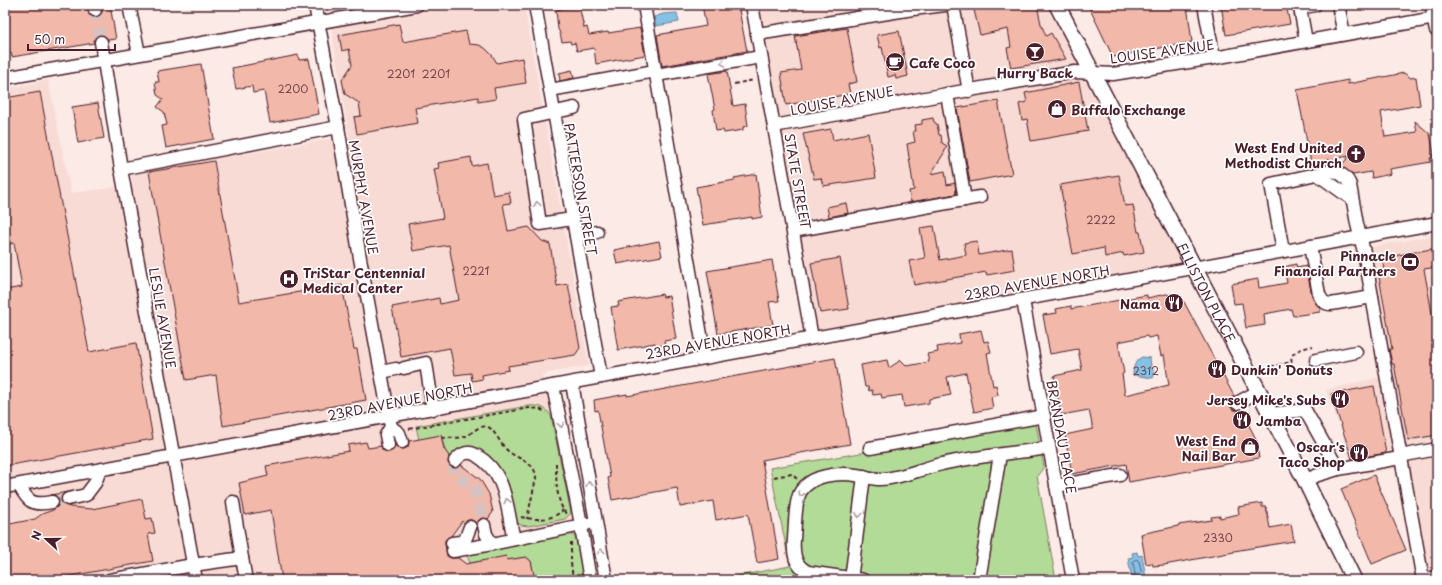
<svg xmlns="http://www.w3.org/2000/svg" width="1442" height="585" viewBox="0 0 1442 585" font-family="'Playpen Sans',sans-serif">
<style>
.built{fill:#f8dbd4}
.green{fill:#b3db98;stroke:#7e7d62}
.water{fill:#84c1e4;stroke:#6d809a}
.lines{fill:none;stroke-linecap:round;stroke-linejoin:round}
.shore{stroke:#616075;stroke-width:1}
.building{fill:#f2b8aa;stroke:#4a1f2b;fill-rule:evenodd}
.minor-tunnel{stroke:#d8c1c1;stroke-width:12;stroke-dasharray:12 6;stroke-linecap:butt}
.minor-casing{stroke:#4a1f2b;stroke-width:15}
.major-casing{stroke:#4a1f2b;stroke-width:18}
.path{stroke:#4a1f2b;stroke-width:2;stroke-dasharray:4 3;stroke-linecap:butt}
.minor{stroke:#fff;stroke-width:12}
.major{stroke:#fff;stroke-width:15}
.oneway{stroke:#ae9aa0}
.labels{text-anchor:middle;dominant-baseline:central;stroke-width:3.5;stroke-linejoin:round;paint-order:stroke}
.number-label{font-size:11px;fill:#74454b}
.street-label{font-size:13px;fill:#4a1f2b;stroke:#fff}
.poi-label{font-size:13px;font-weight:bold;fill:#4a1f2b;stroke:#fff;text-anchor:end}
</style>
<rect width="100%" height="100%" fill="#fbeae6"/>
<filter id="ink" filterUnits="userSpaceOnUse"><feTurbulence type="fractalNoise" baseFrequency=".025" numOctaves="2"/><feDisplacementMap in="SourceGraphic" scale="8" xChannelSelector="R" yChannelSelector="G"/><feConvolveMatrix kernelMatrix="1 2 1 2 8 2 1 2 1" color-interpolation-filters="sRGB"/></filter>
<g filter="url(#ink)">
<g class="built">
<path d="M458,5H524L589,366L542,374L552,419L585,580H5V89L48,80L71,193L133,185L131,173L349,136L331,27Z"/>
<path d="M752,5H1057L1195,268L817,337Z"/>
<path d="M1437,235V571L1426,573L1409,467L1359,474L1326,390L1389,375L1368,247Z"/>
</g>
<g class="green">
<path d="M528,406C539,405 546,407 551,416L571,513L565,519L528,526L521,525L516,522L487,458L453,460L446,453L441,436L419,440L416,426Z"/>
<path d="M1036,424L1044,467L1037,476L1056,580H717L790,566L770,468Z"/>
<path d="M570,534L574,536L576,540L585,580H535L531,561L526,557L507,560L506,557L470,563L466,553Z"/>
</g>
<g class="water">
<path d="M677,13L679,22L656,26L654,17L663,14Z"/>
<path d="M1142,357L1150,358L1151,366L1155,373L1153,378L1133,375C1133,368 1135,360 1142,357Z"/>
<path d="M1137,552L1138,556L1142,555L1146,578L1142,579V580H1132L1128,558L1133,557L1132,553Z"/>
</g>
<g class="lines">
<path class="shore" d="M1136,580L1133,562L1136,559L1139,561L1142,576L1141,580"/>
</g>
<g class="building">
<path d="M5,5H87L89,15L96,17L102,13V5H110L116,39L108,40L104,35H99L94,39V43L12,57L11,53L5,54Z"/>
<path d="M579,5L584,28L587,27L589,35L608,32V33L640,28L645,55L596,64L594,48L577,51L575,43L571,44L570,41L562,42L560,33L558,29L556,10Z"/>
<path d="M702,5H738L747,51L662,66L657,35L706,26Z"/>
<path d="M993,5H1037L1041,24L1046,36L1051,33L1066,59L1011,68L1007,48L1011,47L1008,29L980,35L974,10Z"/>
<path d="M1088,5H1187L1192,42L1113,57Z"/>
<path d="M1221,5H1286L1290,24L1226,35Z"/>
<path d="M399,24L403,42L466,31L469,44L479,45L485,48L492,55L497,63L522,58L526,83L494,88L496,99L478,102V97L415,108L418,123L357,134L354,117L361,116L359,103L345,94L342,80L352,65L349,49L342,51L339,35Z"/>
<path d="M847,28L857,82L848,84L850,94L786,105L781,73L801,70L795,36Z"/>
<path d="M899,31L908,76L896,79L895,75L888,77L882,47L880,48L877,35Z"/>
<path d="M298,55L299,60L309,59L319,114L270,123L264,91L253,93L252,86L236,89L232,68Z"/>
<path d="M201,64L214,139L166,148L162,126L167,125L164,112L157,107L163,99L157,95L155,82H159L157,71Z"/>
<path d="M572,70L574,78L560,81L559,73Z"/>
<path d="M727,71L733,106L745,104L748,126L743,127V130L724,133L723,130L716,131L713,110L715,109L708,74Z"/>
<path d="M1404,73L1411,78L1416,77L1420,105L1381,112L1385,137L1417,132L1415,121L1430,134L1434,154H1433V157L1430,158L1431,162L1390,169L1391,174L1372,178L1371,172L1353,175L1341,166L1349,156L1311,163L1297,90L1348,80V84Z"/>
<path d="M1079,82L1088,131L1031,141L1027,119L1022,120L1019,104L1027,102L1025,93Z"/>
<path d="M40,92L89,352L136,343L153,439L5,466V290L22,287L14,243L5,245V206L9,205L5,181V98Z"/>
<path d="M998,101L1012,174L970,182L957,108Z"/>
<path d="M98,103L104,138L78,143L72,107Z"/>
<path d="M933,118L934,122L937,124L939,135H941L942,143L947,146L944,153L931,174L945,171L947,185L955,183L956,194L911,202L909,191L914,190L907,144L915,142L913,131H916L915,125L922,124V120Z"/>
<path d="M831,129L833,140L868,133L876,178L823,186L821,178L814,179L803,134Z"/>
<path d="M471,157L472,166L487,163L493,195L509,192L511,203L503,204L508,231L529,227L542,241L550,244L557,286L568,284L580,348L575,355L508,366L509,370L482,375L483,379L472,381L471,373L455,375L450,348L401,357L392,307L439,298L440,304L459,300L449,245L413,251L408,224L443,218L434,169L439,168L438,163Z"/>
<path d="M214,161L239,302L342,285L354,349H357L366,400L223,426L216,375L186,380L149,172Z"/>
<path d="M756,174L762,217L752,219V217L703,225L696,187L735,180L734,178Z"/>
<path d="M1119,175L1125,206L1133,205L1138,232H1140L1144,252L1124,256L1123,253L1105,257L1104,248L1073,254L1060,185Z"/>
<path d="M846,203L848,213L829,217L827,207Z"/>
<path d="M934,226L940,260L966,255L964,243L977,241L979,255L1012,249L1015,270L987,275L986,272L914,285L909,261L925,258L920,228Z"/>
<path d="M659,241L662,256L617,264L614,250Z"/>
<path d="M1437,248V267L1424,269L1437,341V435L1408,440L1394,364H1392L1389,349H1392L1378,271L1384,270L1382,258Z"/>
<path d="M840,258L849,309L820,313L811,263Z"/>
<path d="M772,260L779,301L769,302L773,325L718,334L707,271Z"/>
<path d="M1296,264L1297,268L1306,266L1312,296L1316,304L1320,308V312L1293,316L1291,309L1264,314L1265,325L1246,328L1242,303L1234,304L1231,284L1258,279L1259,288L1287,283L1284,267Z"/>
<path d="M662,294L663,297L669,296L676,339L664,341L665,345L656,347L655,343L618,350L611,307L619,306L618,302Z"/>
<path d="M1166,294L1176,296L1184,302L1234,396L1230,399V406L1233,410H1241L1255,437L1259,458L1129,482L1126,464L1072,474L1065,435L1093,429L1089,410L1061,415L1054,376L1082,370L1078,349L1050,354L1043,315L1057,313L1056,309L1071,306V309L1147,295V298ZM1147,336L1148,338L1157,336L1161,356L1164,355L1169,385L1125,395L1122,374L1124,373L1118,342Z"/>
<path d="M981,330L984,342L988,341L991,352L987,353L993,386L996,385L998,395L991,397L993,408L974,412L966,373L947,377L951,395L929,399V403L904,407L902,395L882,398L881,394L873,395L872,390L869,391L868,387H865L861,365L887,360L889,368L901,360L907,366L929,362L927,354L938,352L937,347L960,343L959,334Z"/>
<path d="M835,358L850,444L762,460L779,559L757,563L748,514L716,520L713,501L680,507L677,488L612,500L608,478L610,477L598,410L595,411L594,400L627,394V396Z"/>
<path d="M1374,386L1386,453L1352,459L1331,394Z"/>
<path d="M441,435L444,449L449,456L448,463L450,466L457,468L461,465L480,479L489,494L493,512L488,519L482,518L479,520L477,524L472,520H468L464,523L462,521L451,536L445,540V544L447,556L451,558H458L466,564L506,556L507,560L526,557L531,561L535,580H282L271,510L245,515L239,483L268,476L266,466L349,451L348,445L366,442L368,448L381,446L383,450L389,452L393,450L395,445L400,449H404L408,447L409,441Z"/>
<path d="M1374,475L1406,550L1372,564L1341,489Z"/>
<path d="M67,492L63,494L61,500L63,504L70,507L92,509L142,499L146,519L152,518L155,533L148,534L153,561L48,580H5V525L35,519L42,514L53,510L59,505V500L55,495H51Z"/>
<path d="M1262,503V507H1266L1270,528L1291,524L1294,541L1234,551V552L1164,565L1153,566L1152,563L1146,564L1141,534L1178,526V525L1212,520L1211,517L1220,516V518L1239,514L1238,507Z"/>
</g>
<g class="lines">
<g class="minor-tunnel">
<path d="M95,10L101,42"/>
<path d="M455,461L454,470L455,474L474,487L484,525"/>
<path d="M52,502L68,499"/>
</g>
<g class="minor-casing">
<g id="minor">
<path d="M94,5L95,10"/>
<path d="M129,5L139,54"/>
<path d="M315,5L338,127L360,258L391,427L386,435L388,445"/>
<path d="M535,5L601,377"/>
<path d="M644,5L705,358"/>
<path d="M752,5L812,338"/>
<path d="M953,5L969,91"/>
<path d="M1204,5L1214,58"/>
<path d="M1338,5L1344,34"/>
<path d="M757,34L913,9L945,5"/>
<path d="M1306,41L1300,8L1315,5"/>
<path d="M101,42L121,169L196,580"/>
<path d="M656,75L761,57"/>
<path d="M5,78C142,53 280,30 417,5"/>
<path d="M550,90L655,71"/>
<path d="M947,94L965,200"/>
<path d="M774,126L947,94L1075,72L1113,74L1214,58L1435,18"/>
<path d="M121,169L338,127"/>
<path d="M1317,174L1352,199"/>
<path d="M572,219L540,224L524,119L574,108"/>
<path d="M793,231L980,197"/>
<path d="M576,236L597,232"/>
<path d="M1310,246L1319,294C1321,300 1324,304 1331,304L1372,297"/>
<path d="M1283,251L1271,184L1330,171C1339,171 1347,177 1350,185L1357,224L1364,252L1423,580"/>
<path d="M1023,300L1073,580"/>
<path d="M1316,360L1356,352"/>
<path d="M404,368L426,363L433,409"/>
<path d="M381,372L396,369"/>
<path d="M572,383L606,580"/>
<path d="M553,386L579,514L590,580"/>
<path d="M1237,403L1259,391"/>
<path d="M1271,414L1305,410L1338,469L1400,458"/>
<path d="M391,427L399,433L402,442"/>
<path d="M870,448L1044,416"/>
<path d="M1400,456L1437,449"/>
<path d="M455,461C461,454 467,450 476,455C508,474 506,507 514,539"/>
<path d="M1305,480L1318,475L1338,469"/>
<path d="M19,485C28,502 32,506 52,502"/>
<path d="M1056,486L1120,475"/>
<path d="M5,487L1437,223"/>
<path d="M68,499L86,495L95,483L100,470"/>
<path d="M233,502L242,558"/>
<path d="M484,525L486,534L492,544L587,524"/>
<path d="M452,543L460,542L465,540L470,527"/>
<path d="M453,551L492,544"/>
<path d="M110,580L193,565L242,558L246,580"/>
<path d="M851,580L864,476"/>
<path d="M863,580L808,572C794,566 793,552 794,539C795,528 795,499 801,491C803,488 806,485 809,483C821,474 842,473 856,475C864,476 872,479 880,479C900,479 922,468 942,464C977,456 1014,453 1049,448"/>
<path d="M979,580L1000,455"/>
<path d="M1422,580L1437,577"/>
</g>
</g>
<g class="major-casing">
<g id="major">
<path id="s1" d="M1057,5L1305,480L1354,580"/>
<path d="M1433,5L1437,29"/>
</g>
</g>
<g class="path">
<path d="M734,84L754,80"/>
<path d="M1264,368L1292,362"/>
<path d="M1308,369L1301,371L1296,369C1283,353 1300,349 1313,346"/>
<path d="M409,429L529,408L540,409L546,413"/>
<path d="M442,438C449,437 459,439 466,436C473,433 479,424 488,427C494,429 501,445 507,450C517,460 536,461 536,478L527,519"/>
<path d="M556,463C556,480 556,502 567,515"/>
<path d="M774,477L792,474L797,479"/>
<path d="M521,517C535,520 552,521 563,510"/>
<path d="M571,542V563L573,580"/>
</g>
<use href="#minor" class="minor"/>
<use href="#major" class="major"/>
</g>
<defs><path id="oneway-chevron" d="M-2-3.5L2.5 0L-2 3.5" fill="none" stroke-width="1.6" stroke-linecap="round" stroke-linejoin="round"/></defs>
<g class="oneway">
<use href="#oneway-chevron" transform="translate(723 63) rotate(170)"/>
<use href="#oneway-chevron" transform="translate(537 204) rotate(-99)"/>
<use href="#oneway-chevron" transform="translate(561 425) rotate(79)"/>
<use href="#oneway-chevron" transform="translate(589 484) rotate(-100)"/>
<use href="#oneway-chevron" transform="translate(801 494) rotate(117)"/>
<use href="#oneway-chevron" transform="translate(507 501) rotate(-104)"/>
<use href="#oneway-chevron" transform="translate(859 515) rotate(97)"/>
<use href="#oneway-chevron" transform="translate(601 551) rotate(-100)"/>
</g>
</g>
<defs>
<g id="bar-disc" transform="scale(1)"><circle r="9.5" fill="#4a1f2b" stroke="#fff"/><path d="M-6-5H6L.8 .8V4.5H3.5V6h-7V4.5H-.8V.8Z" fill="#fff"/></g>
<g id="cafe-disc" transform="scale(1)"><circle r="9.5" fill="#4a1f2b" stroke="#fff"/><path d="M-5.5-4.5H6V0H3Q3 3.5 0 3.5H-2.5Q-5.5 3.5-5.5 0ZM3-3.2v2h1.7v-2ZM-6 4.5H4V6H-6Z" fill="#fff"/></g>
<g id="shop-disc" transform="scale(1)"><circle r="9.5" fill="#4a1f2b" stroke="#fff"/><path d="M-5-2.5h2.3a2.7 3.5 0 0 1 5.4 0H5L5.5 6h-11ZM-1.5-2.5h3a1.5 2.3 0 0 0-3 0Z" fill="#fff"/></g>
<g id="church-disc" transform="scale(1)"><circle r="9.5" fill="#4a1f2b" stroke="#fff"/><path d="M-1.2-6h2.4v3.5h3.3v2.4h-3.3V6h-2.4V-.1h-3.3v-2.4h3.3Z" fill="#fff"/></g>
<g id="bank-disc" transform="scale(1)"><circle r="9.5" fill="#4a1f2b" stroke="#fff"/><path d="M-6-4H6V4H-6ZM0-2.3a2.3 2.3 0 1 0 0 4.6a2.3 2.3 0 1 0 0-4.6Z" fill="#fff"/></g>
<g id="hospital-disc" transform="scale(1)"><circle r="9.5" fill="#4a1f2b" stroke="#fff"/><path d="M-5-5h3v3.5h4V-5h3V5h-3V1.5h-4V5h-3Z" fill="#fff"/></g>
<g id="restaurant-disc" transform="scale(1)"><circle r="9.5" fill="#4a1f2b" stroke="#fff"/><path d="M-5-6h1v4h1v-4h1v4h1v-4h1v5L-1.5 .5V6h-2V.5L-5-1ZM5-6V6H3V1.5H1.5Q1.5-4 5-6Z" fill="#fff"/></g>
</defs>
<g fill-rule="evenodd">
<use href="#bar-disc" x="1035" y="52"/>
<use href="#cafe-disc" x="895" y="62"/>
<use href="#shop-disc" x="1057" y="109"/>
<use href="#church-disc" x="1356" y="154"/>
<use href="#bank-disc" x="1410" y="262"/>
<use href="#hospital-disc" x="289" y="279"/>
<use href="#restaurant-disc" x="1174" y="303"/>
<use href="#restaurant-disc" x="1217" y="369"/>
<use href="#restaurant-disc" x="1340" y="399"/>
<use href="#restaurant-disc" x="1242" y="420"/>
<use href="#shop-disc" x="1250" y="447"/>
<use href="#restaurant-disc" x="1359" y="453"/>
</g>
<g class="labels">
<g class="number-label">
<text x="401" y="73">2201</text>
<text x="436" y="73">2201</text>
<text x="293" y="88">2200</text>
<text x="1101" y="219">2222</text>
<text x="476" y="270">2221</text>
<text x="1146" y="370">2312</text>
<text x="1218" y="537">2330</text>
</g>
<g class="street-label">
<text transform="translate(1162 51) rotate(-8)">LOUISE AVENUE</text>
<text transform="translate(842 100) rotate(-11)">LOUISE AVENUE</text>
<text transform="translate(798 181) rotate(80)">STATE STREET</text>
<text transform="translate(581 189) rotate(80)">PATTERSON STREET</text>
<text transform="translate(364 197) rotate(80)">MURPHY AVENUE</text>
<text transform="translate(1037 282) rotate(-10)">23RD AVENUE NORTH</text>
<text stroke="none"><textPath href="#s1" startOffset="324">ELLISTON PLACE</textPath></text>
<text transform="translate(163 318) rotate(80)">LESLIE AVENUE</text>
<text transform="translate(718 341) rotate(-10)">23RD AVENUE NORTH</text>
<text transform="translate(400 401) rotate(-11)">23RD AVENUE NORTH</text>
<text transform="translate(1062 437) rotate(80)">BRANDAU PLACE</text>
</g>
<g class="poi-label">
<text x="909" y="62" text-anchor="start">Cafe Coco</text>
<text x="1035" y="72" text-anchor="middle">Hurry Back</text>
<text x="1071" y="109" text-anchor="start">Buffalo Exchange</text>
<text x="1342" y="147">West End United<tspan x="1342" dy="15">Methodist Church</tspan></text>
<text x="1396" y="255">Pinnacle<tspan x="1396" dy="15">Financial Partners</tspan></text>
<text x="303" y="272" text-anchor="start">TriStar Centennial<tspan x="303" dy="15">Medical Center</tspan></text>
<text x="1160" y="303">Nama</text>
<text x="1231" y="369" text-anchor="start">Dunkin' Donuts</text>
<text x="1326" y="399">Jersey Mike's Subs</text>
<text x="1256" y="420" text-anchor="start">Jamba</text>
<text x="1236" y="440">West End<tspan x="1236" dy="15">Nail Bar</tspan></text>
<text x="1345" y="446">Oscar's<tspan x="1345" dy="15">Taco Shop</tspan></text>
</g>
</g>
<rect width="1442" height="585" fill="none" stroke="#fff" stroke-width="20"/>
<rect x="10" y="10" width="1422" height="565" fill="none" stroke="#4a1f2b" stroke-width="1.5" filter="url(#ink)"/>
<g transform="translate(46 539) rotate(291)" stroke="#ffffff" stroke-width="3" paint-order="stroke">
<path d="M0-3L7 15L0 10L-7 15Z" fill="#4a1f2b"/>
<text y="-6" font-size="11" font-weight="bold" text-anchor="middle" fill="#4a1f2b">N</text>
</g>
<path d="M28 44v6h87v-6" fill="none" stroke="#4a1f2b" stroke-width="2"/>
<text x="34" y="44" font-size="12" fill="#4a1f2b" stroke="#ffffff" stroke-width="3" paint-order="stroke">50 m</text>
</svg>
